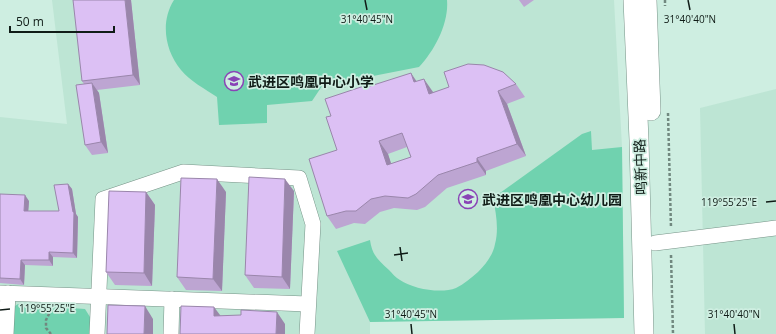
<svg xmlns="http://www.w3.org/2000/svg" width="776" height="334" viewBox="0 0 776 334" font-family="'Open Sans','Noto Sans SC',sans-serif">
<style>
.built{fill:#bde5d4}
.green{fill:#70d2af}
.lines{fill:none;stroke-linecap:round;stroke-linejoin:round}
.minor-casing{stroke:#769387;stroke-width:16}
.major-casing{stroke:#769387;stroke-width:20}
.path{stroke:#71887f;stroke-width:2.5;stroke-dasharray:3 2;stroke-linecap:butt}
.minor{stroke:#fff;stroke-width:15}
.major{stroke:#fff;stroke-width:19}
.wall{fill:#bda5d2;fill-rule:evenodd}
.shaded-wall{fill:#9a86ab}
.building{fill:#dcc0f4;stroke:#9a86ab;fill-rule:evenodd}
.ticks{fill:none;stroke:#101c17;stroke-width:1.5}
.labels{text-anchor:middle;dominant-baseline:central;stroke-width:3.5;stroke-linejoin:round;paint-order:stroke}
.poi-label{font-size:14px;font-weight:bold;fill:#101c17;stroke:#ceeee1;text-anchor:start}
.street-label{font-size:14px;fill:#101c17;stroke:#ceeee1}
.ticks-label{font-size:10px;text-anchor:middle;fill:#101c17;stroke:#ceeee1;stroke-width:3.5;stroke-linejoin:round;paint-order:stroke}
</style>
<rect width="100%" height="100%" fill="#ceeee1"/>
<g class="built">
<path d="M52,0H614L622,147L624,318L370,322V334H0V117L67,124Z"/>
<path d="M776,89V334H705L700,108Z"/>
</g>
<g class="green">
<path d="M174,0H447C449,23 435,50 419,67L322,86L312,101L267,105V123L219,125L217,97C205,89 190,81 181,70C165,51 160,22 174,0Z"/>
<path d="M591,131L592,150L622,147L624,318L370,322L337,251L370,240C372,255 378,260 389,270C392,273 396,278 400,280C413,289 441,294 456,288C464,284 471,278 478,272C486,264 493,255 495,244C499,229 496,213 493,198L582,134Z"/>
<path d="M18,304L85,309L90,317V334H11L12,308Z"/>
</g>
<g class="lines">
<g class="minor-casing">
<g id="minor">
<path d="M655,243L776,228"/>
<path d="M0,293L308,304"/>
<path d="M6,334L8,293"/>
<path d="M97,334L103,199L183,172L299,178L313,224L307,334"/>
<path d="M171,334L172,299"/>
</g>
</g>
<g class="major-casing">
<g id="major">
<path d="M633,0L639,140L644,334"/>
<path d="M647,0L651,111"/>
</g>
</g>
<g class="path">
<path d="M665,0V6"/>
<path d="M668,113L671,228"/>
<path d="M671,255L673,334"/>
<path d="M51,334L46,328V320L52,308"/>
</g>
<use href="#minor" class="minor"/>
<use href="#major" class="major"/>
</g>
<g class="wall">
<path d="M131,0L140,85L97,90L99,93L108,153L92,155L85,145L84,84L82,81Z"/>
<path d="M519,0H534L524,7Z"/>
<path d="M417,82L433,92L516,84L525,97L507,104L526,156L486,171V175L447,188L425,207L417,210L394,208L380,212L365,224L354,223L336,229L327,216L337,150L331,116L365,88ZM407,147L411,157L391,164L388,154Z"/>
<path d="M68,184L72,189L76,214L78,217L77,258L53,257V266L25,265L24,285L0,283V194L29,201L28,211H59Z"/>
<path d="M294,191L290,289L254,288L245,275Z"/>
<path d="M146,192L155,205L152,286L115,285L106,272Z"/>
<path d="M226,192L222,291L186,290L177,277Z"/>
</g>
<g class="shaded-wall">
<path d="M125,0H131L140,85L133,75Z"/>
<path d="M411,73L419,85L414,82Z"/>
<path d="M424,79L433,92L437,106L429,94Z"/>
<path d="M92,83L99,93L108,153L101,142Z"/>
<path d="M498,91L507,104L526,156L517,144Z"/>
<path d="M379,141L388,154L396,178L387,165Z"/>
<path d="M477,158L486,171V175L477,162Z"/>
<path d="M217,179L226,192L222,291L213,279Z"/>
<path d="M285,179L294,191L290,289L282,277Z"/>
<path d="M68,184L72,189L76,214L78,217L77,258L73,253Z"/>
<path d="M146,192L155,205L152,286L144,273Z"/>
<path d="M25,195L29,201L28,216L24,211Z"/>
<path d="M49,252L53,257V266L49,260Z"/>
<path d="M21,260L25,265L24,285L20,279Z"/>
<path d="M145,306L153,319V334H144Z"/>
<path d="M214,307L223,319L214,316Z"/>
<path d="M277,312L285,324V334H276Z"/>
</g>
<g class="building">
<path d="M73,0H125L133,75L82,81Z"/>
<path d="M468,64L484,65L503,72L516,84L498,91L517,144L477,158V162L438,175L416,194L408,198L385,196L371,199L356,211H346L327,216L309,159L337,150L326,117L331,116L325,99L364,86V88L411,73L414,82L424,79L429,94L449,87L444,72ZM402,133L411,157L387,165L379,141Z"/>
<path d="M92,83L101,142L85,145L76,85Z"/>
<path d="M249,177L285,179L282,277L245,275Z"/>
<path d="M181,178L217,179L213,279L177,277Z"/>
<path d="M68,184L73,212H74L73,253L49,252V260H21L20,279L0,278V194L25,195L24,211H59L54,185Z"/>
<path d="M109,191L146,192L144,273L106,272Z"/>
<path d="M108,305L145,306L144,334H107Z"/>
<path d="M181,306L214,307V316L241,315V310L277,312L276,334H180Z"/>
</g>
<path class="ticks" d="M365,0L367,10M688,0L690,10M766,202L776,201M400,247L402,261M394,255L408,253M0,310L10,309M411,324L412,334M734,324L735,334"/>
<defs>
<g id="school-ring" transform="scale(1)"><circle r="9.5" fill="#ceeee1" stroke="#8943b6" stroke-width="1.5"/><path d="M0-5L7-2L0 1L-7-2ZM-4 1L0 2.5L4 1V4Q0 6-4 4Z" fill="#8943b6"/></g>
</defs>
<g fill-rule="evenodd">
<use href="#school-ring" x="234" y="81"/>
<use href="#school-ring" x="468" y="199"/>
</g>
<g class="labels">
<g class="poi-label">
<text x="248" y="81">武进区鸣凰中心小学</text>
<text x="482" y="199">武进区鸣凰中心幼儿园</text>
</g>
<g class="street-label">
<text transform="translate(640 167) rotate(-92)">鸣新中路</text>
</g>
</g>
<g class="ticks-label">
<text x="367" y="23">31°40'45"N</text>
<text x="690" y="23">31°40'40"N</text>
<text x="729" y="206">119°55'25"E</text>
<text x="47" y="312">119°55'25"E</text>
<text x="411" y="318">31°40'45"N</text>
<text x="734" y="318">31°40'40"N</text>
</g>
<path d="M10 26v6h104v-6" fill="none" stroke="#101c17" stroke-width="2"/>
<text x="16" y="26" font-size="12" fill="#101c17" stroke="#ceeee1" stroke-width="3" paint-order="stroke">50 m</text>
</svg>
